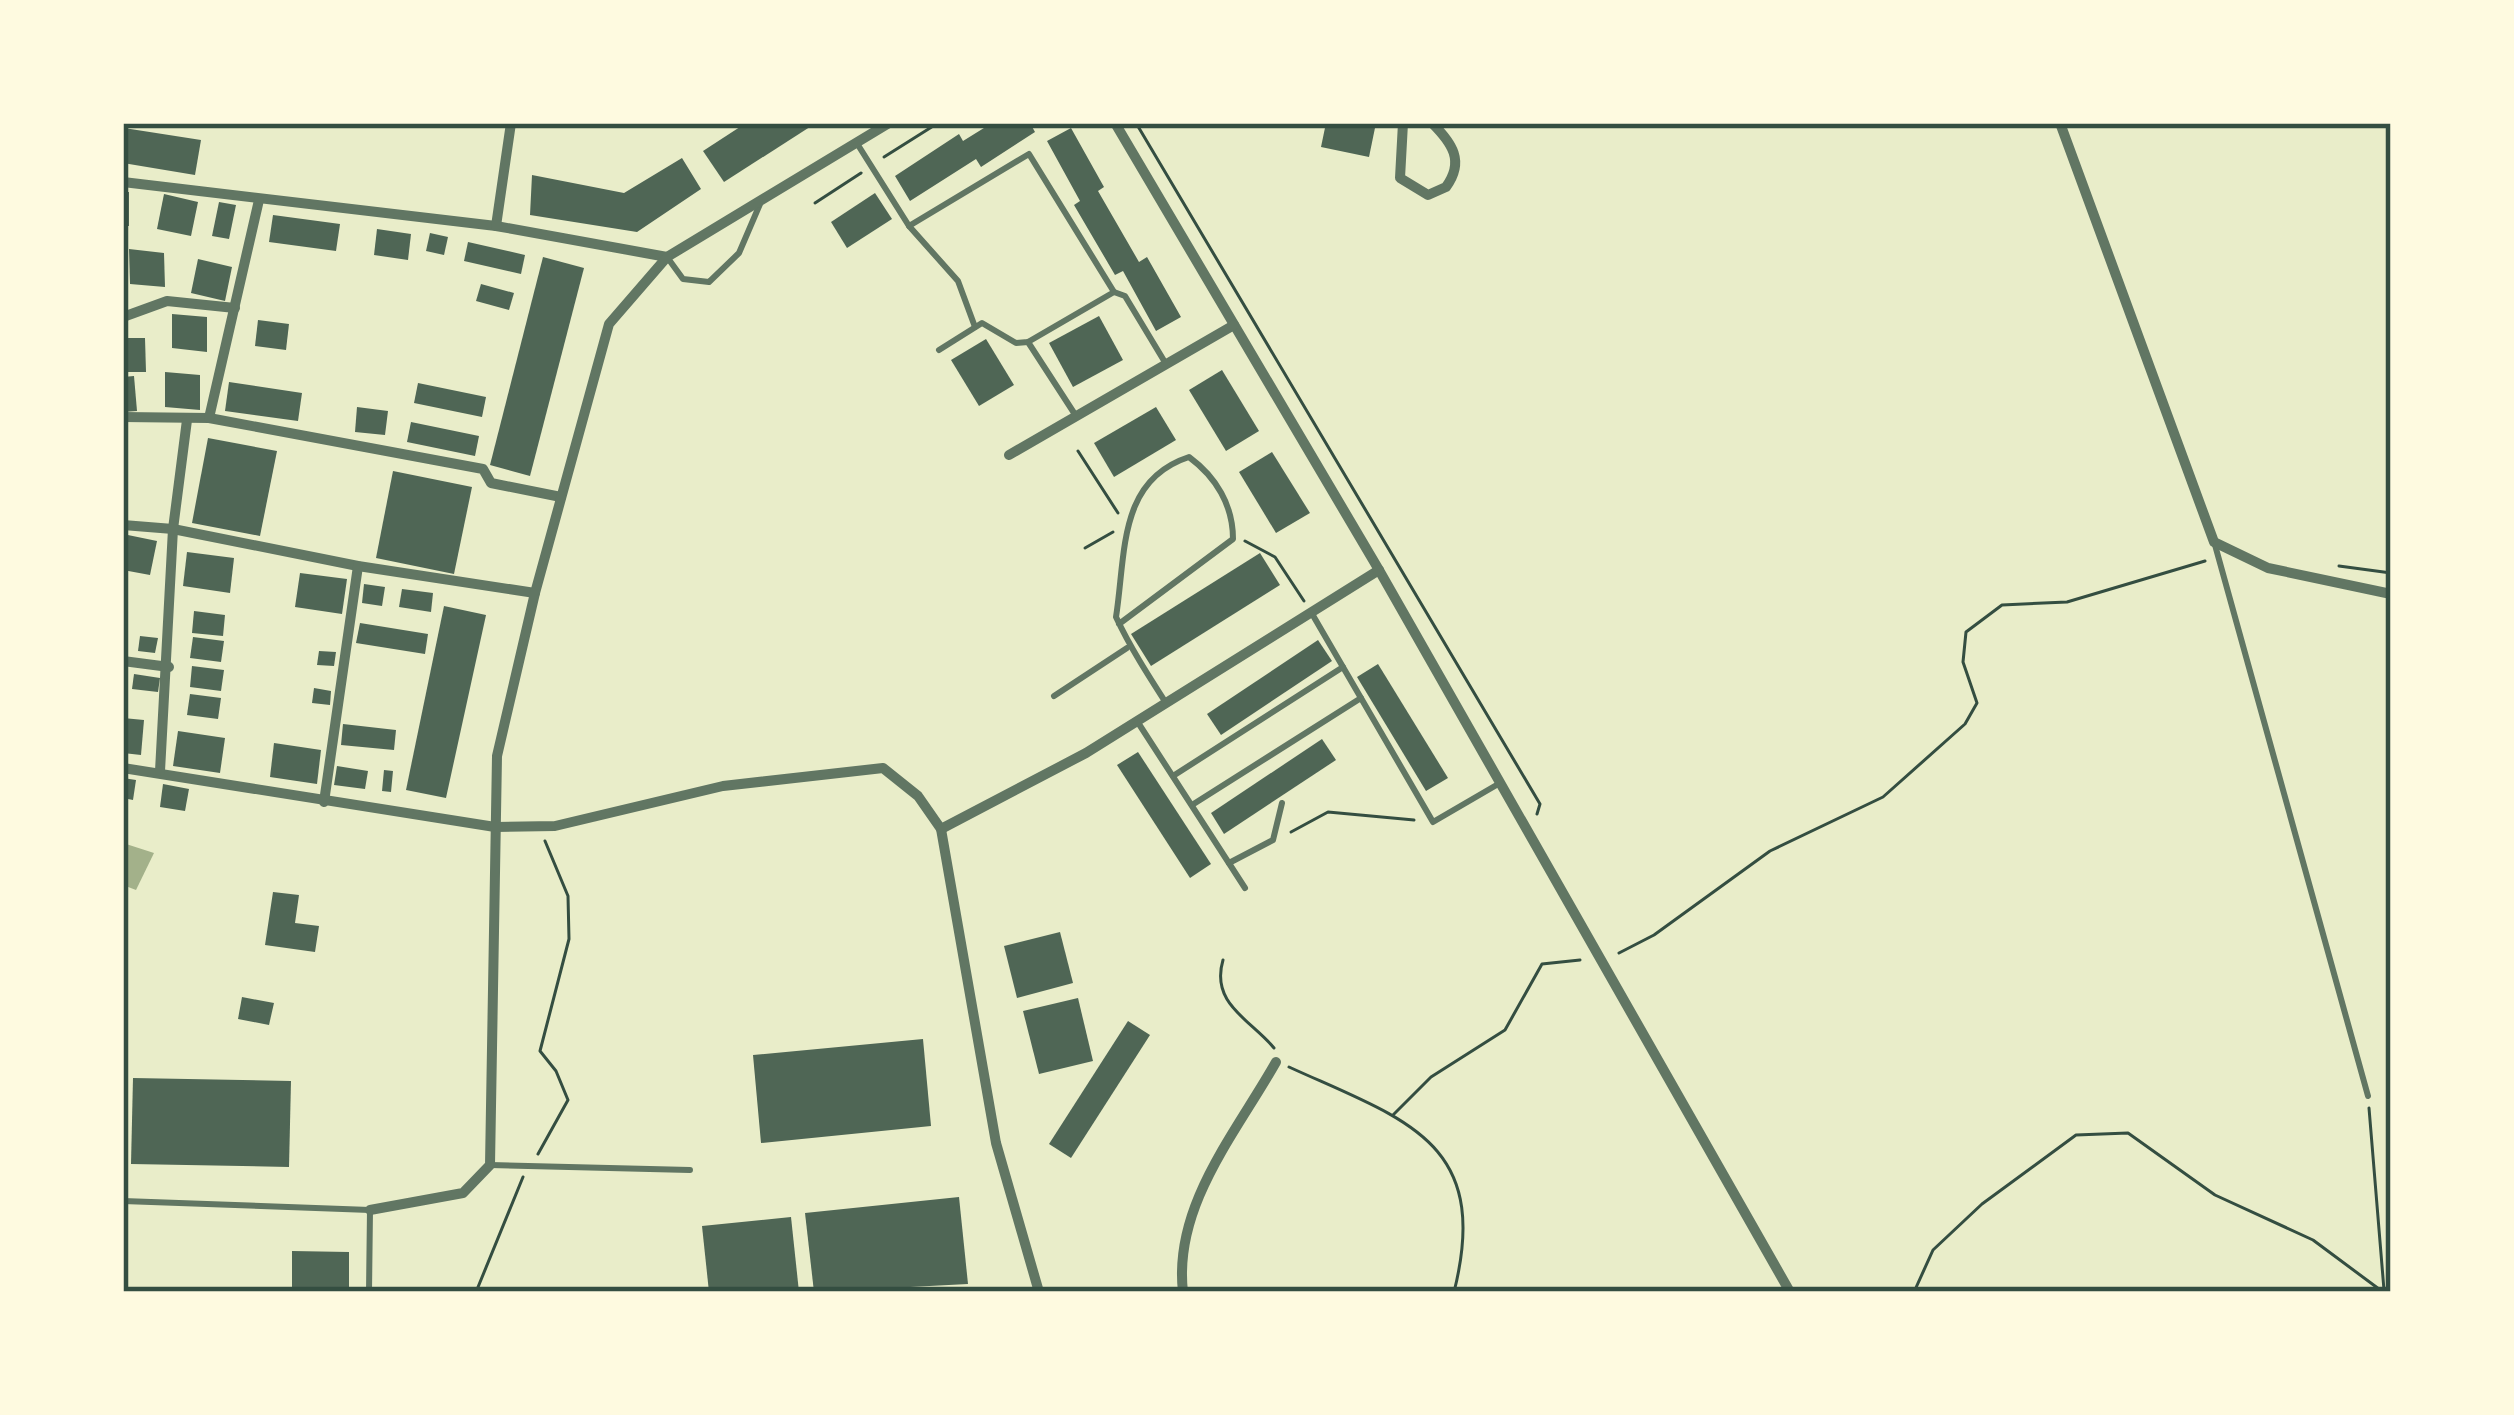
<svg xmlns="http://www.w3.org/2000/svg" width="2514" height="1415" viewBox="0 0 2514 1415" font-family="Spectral,serif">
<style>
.water{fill:#a3b18a}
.building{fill:#4f6655}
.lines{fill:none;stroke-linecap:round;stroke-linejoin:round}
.path{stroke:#344e41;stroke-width:3}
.service{stroke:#617663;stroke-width:6}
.minor{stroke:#617663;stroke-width:10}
.neatline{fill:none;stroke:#344e41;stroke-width:4.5}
</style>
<rect width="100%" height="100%" fill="#e9edc9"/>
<path class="water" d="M123,843L154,853L136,890L123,885Z"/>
<g class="building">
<path d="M746,123H816L724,182L703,151Z"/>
<path d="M992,123H1030L1035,132L981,167L976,159L910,201L895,176L959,134L963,141Z"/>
<path d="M1326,123H1376L1369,157L1321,147Z"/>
<path d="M124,128L201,140L195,175L123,163Z"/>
<path d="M1071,128L1104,187L1098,191L1139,262L1147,257L1181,317L1156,331L1123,271L1115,275L1074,205L1080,201L1047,141Z"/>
<path d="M682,158L701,189L637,232L530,215L532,175L624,193Z"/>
<rect x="123" y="192" width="6" height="34"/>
<path d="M875,193L892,219L847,248L831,222Z"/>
<path d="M164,194L198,202L191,236L157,229Z"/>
<path d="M219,202L236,205L229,239L212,236Z"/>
<path d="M273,215L340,224L336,251L269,242Z"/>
<path d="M377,229L411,234L408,260L374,255Z"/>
<path d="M430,233L448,237L444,255L426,251Z"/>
<path d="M468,242L525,255L521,274L464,261Z"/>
<path d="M129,249L164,253L165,287L130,284Z"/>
<path d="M543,257L584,268L530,476L490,465Z"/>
<path d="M198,259L232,267L225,301L191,293Z"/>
<path d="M481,284L514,293L509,310L476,301Z"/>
<path d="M172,314L207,317V352L172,348Z"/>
<path d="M1099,316L1123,360L1073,387L1049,343Z"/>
<path d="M258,320L289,324L286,350L255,346Z"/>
<path d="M128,338H145L146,372H128Z"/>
<path d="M986,339L1014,385L979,406L951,360Z"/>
<path d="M1222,370L1259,431L1226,451L1189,390Z"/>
<path d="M165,372L200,375V410L165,407Z"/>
<path d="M134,376L137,411L123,412V377Z"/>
<path d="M229,382L302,393L298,421L225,411Z"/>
<path d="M418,383L486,397L482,417L414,403Z"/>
<path d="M357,407L388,411L385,435L355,432Z"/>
<path d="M1156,407L1176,440L1114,477L1094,443Z"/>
<path d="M411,422L479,436L475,456L407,442Z"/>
<path d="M208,438L277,451L260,536L192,523Z"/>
<path d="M1272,452L1310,513L1276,533L1239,472Z"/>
<path d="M393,471L472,487L454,574L376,558Z"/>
<path d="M123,534L157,541L150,575L123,570Z"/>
<path d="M187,552L234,558L230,593L183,586Z"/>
<path d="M1260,553L1280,585L1151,666L1131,634Z"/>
<path d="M300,573L347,579L342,614L295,607Z"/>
<path d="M364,584L385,587L382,606L362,603Z"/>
<path d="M402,589L433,593L431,612L399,607Z"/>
<path d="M444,606L486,615L446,798L406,790Z"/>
<path d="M194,611L225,615L223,636L192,633Z"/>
<path d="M360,623L428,634L425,654L356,643Z"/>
<path d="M140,636L158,638L155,653L138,651Z"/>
<path d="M193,637L224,641L221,662L190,658Z"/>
<path d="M1318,640L1332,661L1221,735L1207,714Z"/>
<path d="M319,651L336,652L334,666L317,665Z"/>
<path d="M1378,664L1448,778L1426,791L1357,677Z"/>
<path d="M192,666L224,670L221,691L190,687Z"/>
<path d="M134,674L160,678L158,692L132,689Z"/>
<path d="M314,688L331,691L330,705L312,703Z"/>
<path d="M190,694L221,698L218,719L187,715Z"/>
<path d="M123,718L144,720L141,755L123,753Z"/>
<path d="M343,724L396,730L394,750L341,745Z"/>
<path d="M178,731L225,738L220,773L173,766Z"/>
<path d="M1322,739L1336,760L1224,834L1211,813Z"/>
<path d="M274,743L321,750L317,784L270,777Z"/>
<path d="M1138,752L1211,864L1190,878L1117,765Z"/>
<path d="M337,766L368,771L365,789L334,785Z"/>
<path d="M384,770L393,771L391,792L382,791Z"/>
<path d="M123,778L136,780L133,800L123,798Z"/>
<path d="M163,784L189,789L185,811L160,807Z"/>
<path d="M273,892L299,895L295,923L319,926L315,952L265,945Z"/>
<path d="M1060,932L1073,983L1017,998L1004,946Z"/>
<path d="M242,997L274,1003L269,1025L238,1019Z"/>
<path d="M1078,998L1093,1061L1039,1074L1023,1011Z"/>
<path d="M1128,1021L1150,1035L1071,1158L1049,1144Z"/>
<path d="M923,1039L931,1126L761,1143L753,1055Z"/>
<path d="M133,1078L291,1081L289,1167L131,1164Z"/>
<path d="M959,1197L968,1284L814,1292L805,1213Z"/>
<path d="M791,1217L799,1292H709L702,1226Z"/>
<path d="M292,1251L349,1252V1292H292Z"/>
</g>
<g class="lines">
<g class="path">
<path d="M1136,123L1540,804L1537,814"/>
<path d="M884,157L938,123"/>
<path d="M815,203L861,173"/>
<path d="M1078,451L1118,513"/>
<path d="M1245,541L1275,557L1304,601"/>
<path d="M1085,548L1113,532"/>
<path d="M2339,566L2391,573"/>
<path d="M1291,832L1328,812L1414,820"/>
<path d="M1619,953L1654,935L1770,851L1883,797L1965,724L1977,703L1963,662L1966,632L2002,605L2067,602L2205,561"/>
<path d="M1223,960C1210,1004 1251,1020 1274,1048"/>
<path d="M1289,1067C1405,1120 1492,1141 1454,1292"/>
<path d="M2369,1108L2384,1290"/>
<path d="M1393,1115L1431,1077L1505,1030L1542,964L1580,960"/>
<path d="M538,1154L568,1100L556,1071L540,1051L569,939L568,896L545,841"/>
<path d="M476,1292L523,1177"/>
<path d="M1914,1292L1933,1250L1982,1204L2076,1135L2128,1133L2215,1195L2313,1240L2383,1292"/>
</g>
<g class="service">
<path d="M259,123H260"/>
<path d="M858,145L909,226L958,281L975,327"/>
<path d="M909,226L1029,154L1114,292L1028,342L1016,343L982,323L939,350"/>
<path d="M667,257L683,279L709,282L739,253L760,204"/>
<path d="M1114,292L1125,296L1166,364"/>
<path d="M1028,342L1076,416"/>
<path d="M2215,545L2368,1096"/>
<path d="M1311,612L1433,822L1500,783"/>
<path d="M1119,624L1233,539C1233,505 1216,477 1189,457C1118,480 1126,553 1116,617C1130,647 1148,675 1166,703"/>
<path d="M1054,696L1127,648"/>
<path d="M1137,721L1245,888"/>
<path d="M1173,776L1343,667"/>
<path d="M1192,805L1361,698"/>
<path d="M1229,863L1273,840L1282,803"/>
<path d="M490,1165L690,1170"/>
<path d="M123,1201L370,1210L369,1292"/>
</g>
<g class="minor">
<path d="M1115,123L1379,570L1790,1292"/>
<path d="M1403,123L1400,178L1428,195L1446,187C1465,161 1452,143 1432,123"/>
<path d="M2060,123L2214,542L2268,568L2391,594"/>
<path d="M123,182L496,226L667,257"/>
<path d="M496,226L511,123"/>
<path d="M123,317L167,301L235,308"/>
<path d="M123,417L209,418L483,469L491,483L561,497"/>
<path d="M209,418L259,200"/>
<path d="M1009,455L1234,325"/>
<path d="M123,525L173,529L358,566L535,593"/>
<path d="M123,661L169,667"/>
<path d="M123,768L495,827L555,826L723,786L883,768L918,796L941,829L996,1143L1039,1292"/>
<path d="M160,771L173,529L187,420"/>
<path d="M324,802L358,566"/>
<path d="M941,829L1086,753L1379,570"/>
<path d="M370,1210L463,1193L490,1165L497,756L535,593L609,324L667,257L889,123"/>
<path d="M1183,1292C1173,1206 1236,1133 1276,1062"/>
</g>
</g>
<rect width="2514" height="1415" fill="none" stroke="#fefae0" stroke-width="252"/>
<rect x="126" y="126" width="2262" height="1163" class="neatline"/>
</svg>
